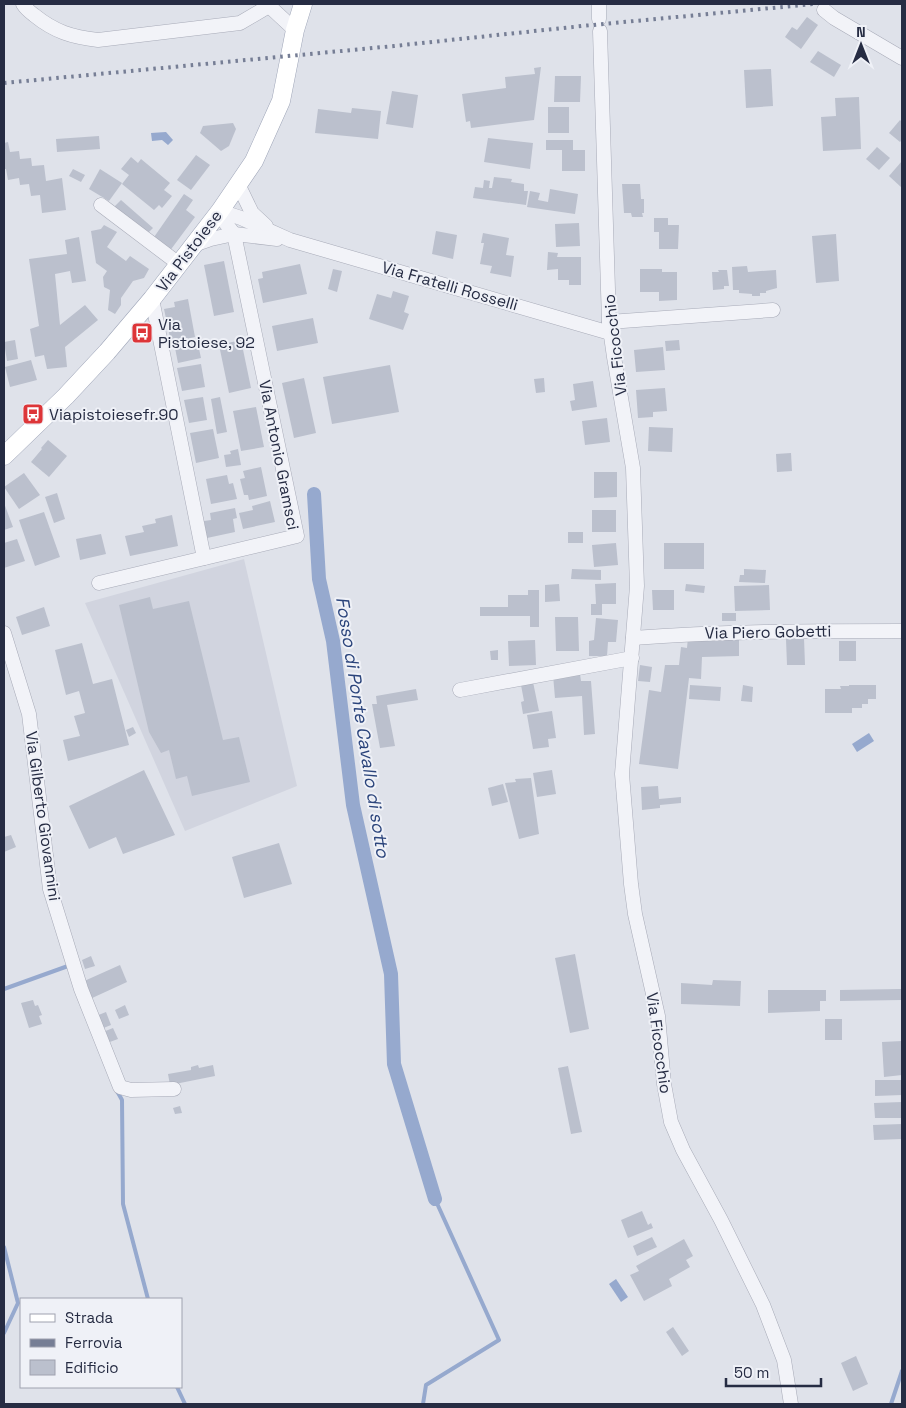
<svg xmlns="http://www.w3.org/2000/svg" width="906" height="1408" viewBox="0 0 906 1408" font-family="'Space Grotesk',sans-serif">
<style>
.built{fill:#d1d4df}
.water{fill:#96a9ce}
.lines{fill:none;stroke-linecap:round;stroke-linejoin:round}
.stream{stroke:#96a9ce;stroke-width:4}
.canal{stroke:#96a9ce;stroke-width:14}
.building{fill:#bbc0cd}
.minor-casing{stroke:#a8abb8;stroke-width:15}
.major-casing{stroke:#9da4b7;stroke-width:19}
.minor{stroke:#f2f3f8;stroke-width:14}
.major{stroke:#fff;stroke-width:18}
.rail{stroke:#767e95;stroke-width:4;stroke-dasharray:2.5 5;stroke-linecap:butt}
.labels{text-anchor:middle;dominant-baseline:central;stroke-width:4;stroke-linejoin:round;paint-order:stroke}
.street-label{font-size:16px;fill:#262c43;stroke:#eff1f7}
.poi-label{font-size:16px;fill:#262c43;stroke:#eff1f7;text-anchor:start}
.water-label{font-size:18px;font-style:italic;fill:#2b447b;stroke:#eff1f7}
</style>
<rect width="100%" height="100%" fill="#dfe2ea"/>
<path class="built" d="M244,559L297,786L185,831L85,603Z"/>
<g class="water">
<path d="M166,132L173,140L168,145L162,140L152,141L151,133Z"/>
<path d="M869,733L874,741L857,752L852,744Z"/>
<path d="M616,1279L628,1297L621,1302L609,1284Z"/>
</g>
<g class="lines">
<g class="stream">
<path d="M4,989L68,966L69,968"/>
<path d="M117,1091L122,1100L123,1204L148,1299"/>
<path d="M4,1247L18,1303L4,1333"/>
<path d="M177,1387L185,1404"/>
<path d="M423,1404L426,1385L499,1340L435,1199"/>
<path d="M891,1404L902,1371"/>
</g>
<path class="canal" d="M314,494L319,579L333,641L353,805L391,974L394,1064L435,1199"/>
</g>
<g class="building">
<path d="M807,17L818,25L801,49L785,37L792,27L797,30Z"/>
<path d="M818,51L841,65L834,77L810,62Z"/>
<path d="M541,67L534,120L471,128L470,121L466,122L462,94L506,88L505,77L535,74L534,68Z"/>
<path d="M771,69L773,106L746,108L744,70Z"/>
<path d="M555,76H581L580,102H554Z"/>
<path d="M392,91L418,95L413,128L386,124Z"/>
<path d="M859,97L861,149L823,151L821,117L836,116L835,98Z"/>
<rect x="548" y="107" width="21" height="26"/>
<path d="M352,108L381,111L378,139L315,133L318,109L351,113Z"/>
<path d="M900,120L902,122V140L900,142L889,133Z"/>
<path d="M233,123L236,129L229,146L221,151L200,133L203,126Z"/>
<path d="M99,136L100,149L57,152L56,139Z"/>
<path d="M488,138L533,143L530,169L484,162Z"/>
<path d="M546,140H573V150H585V171H562V150H546Z"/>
<path d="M8,142L10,152L19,151L20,159L31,158L32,166L44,165L46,181L62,178L66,210L42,213L40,195L31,196L29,184L20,185L19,178L8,180L6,169H4V143Z"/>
<path d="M877,147L890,158L879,170L866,159Z"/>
<path d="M196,155L210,165L191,190L177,180Z"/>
<path d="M131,157L138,163L141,159L170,183L164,190L172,196L162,208L159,205L154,210L122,184L129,175L121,169Z"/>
<path d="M902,161V188L889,176Z"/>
<path d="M73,169L85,175L81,182L69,176Z"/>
<path d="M100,169L122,183L109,201L89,189Z"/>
<path d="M494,177L512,179L511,182L524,184V191H528L526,205L473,198L475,187L483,188L484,180L490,181L489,188H492Z"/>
<path d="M622,184H640L641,199H644V213H642L643,217H632L631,213H624Z"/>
<path d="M550,189L578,194L575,214L527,207L530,191L540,193L538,200L548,202Z"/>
<path d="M184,194L193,200L186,210L195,217L169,252L152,240Z"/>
<path d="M121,200L153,228L145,236L113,208Z"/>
<path d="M654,218H668V225H679L678,249H659V232H654Z"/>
<path d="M579,223L580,246L556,247L555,224Z"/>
<path d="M104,225L117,232L107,247L126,261L130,256L149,269L144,278L133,281L121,298V305L115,314L108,310L110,290L104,287L103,277L107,271L96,263L91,231L101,229Z"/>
<path d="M436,231L457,235L453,259L432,254Z"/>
<path d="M483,233L509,238L506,255L514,256L511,277L490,273L492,266L480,264L484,243H481Z"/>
<path d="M836,234L839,281L816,283L812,236Z"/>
<path d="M79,237L86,281L72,283L70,271L55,274L60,325L85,305L98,320L65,347L67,367L47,369L44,355L35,357L30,329L39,326L29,259L67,254L65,240Z"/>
<path d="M548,252L558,253L557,257H581V285H569V280H558V269L547,270Z"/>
<path d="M224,261L234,312L214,316L204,265Z"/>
<path d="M300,264L307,294L263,303L258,279L263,278L262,272Z"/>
<path d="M747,266L748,272L776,270L777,288L766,291V293H760V296H752V294L739,293V290H733L732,267Z"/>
<path d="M333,269L342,271L337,292L328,289Z"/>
<path d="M640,269H662V272H677V300L659,301V292H640Z"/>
<path d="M718,270H727L729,286H724V289L713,290L712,272H719Z"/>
<path d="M393,291L409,296L404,312L409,314L403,330L369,319L377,294L391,298Z"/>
<path d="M188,299L195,337L171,342L164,309L175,307L174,302Z"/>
<path d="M313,318L318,343L277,351L272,326Z"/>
<path d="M15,340L18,359L7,361L4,342Z"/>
<path d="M241,340L251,388L229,393L219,345Z"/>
<path d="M679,340L680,350L666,351L665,341Z"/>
<path d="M198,344L201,358L178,363L175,348Z"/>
<path d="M663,347L665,370L636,372L634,350Z"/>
<path d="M31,360L37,380L10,387L5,367Z"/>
<path d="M201,364L205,387L182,391L177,368Z"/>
<path d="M390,365L399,412L332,424L323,377Z"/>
<path d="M304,378L316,433L294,438L282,383Z"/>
<path d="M544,378L545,392L536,393L534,379Z"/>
<path d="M593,381L597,407L572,411L570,401L575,400L573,384Z"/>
<path d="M665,388L667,411L653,412V417L638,418L636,390Z"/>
<path d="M203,397L207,420L189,423L184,400Z"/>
<path d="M220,397L227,432L217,434L211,399Z"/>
<path d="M256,407L264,447L241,451L233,411Z"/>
<path d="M607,418L610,442L585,445L582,421Z"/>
<path d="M649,427L673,428L672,452L648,451Z"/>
<path d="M213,429L219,458L196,463L190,433Z"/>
<path d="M48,440L67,456L49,477L31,462L42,449L41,448Z"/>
<path d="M238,449L241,465L226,467L224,455L231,454L230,451Z"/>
<path d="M791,453L792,471L777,472L776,454Z"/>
<path d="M261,467L267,496L249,500L248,495H244L240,479L245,478L243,471Z"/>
<path d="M594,472H617V497L594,498Z"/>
<path d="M24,473L40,495L19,509L4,487Z"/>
<path d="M227,475L229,484L233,483L237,499L211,504L206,479Z"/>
<path d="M57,493L65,519L54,523L45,497Z"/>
<path d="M270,501L275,522L243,529L239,513L253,510L252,506Z"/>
<path d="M4,503L13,527L4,530Z"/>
<path d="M235,508L237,518L233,519L235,532L207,538L204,521L211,520L210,513Z"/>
<rect x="592" y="510" width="24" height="22"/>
<path d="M44,512L60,557L35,566L19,520Z"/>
<path d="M172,515L178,546L130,556L125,536L144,532L142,526L156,523L155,519Z"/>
<rect x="568" y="532" width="15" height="11"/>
<path d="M101,534L106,554L80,560L76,539Z"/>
<path d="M17,539L25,561L4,568V543Z"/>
<path d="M616,543L618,565L594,567L592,545Z"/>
<rect x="664" y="543" width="40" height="26"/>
<path d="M572,569L601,570V580L571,579Z"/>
<path d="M744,569L766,570L765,583L739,582L740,575H744Z"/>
<path d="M616,583V604H602V615H591V604H596L595,584Z"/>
<path d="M559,584L560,601L545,602V585Z"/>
<path d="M686,584L705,586L704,593L685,591Z"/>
<path d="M769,585L770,610L735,611L734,586Z"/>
<path d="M528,590H539V627H530V616H480V607H508V595H528Z"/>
<path d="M652,590H674V610H653Z"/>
<path d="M150,597L153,609L189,601L223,740L239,737L250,782L192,796L187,776L176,779L169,750L161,753L149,732L119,605Z"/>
<path d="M44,607L50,626L22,635L16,617Z"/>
<rect x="722" y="613" width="14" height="8"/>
<path d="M555,617H578L579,651H556Z"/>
<path d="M596,618L618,620L616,642H608L607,656H589V641L594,640Z"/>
<path d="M688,637H739V656L702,657L701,679L689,678L678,769L639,764L649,690L661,692L665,665H679L681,647L687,648Z"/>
<path d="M804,638L805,665H787L786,639Z"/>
<path d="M535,640L536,665L509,666L508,641Z"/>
<rect x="839" y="641" width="17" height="20"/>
<path d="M82,643L93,684L112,679L129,745L68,761L63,740L80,736L74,716L85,713L79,691L66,695L55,650Z"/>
<path d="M498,650V660H491L490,651Z"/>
<path d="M640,665L652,667L650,682L638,681Z"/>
<path d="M580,674L581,681H591L595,734L584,735L582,696L555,698L553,675Z"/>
<path d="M533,682L539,711L523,714L521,702L524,701L521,685Z"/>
<path d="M690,685L721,687L720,701L689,699Z"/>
<path d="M743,685L753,687L752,702L741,701Z"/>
<path d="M849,685H876V699H868V704H862V708H852V713H825V689H841L840,686H849Z"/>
<path d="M416,689L418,700L387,705L395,746L380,748L372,704H377L376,696Z"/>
<path d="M552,711L556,738L548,739L549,747L533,749L527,715Z"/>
<path d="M133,727L136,733L129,737L126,730Z"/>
<path d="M144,770L175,835L123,854L116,837L89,849L69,806Z"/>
<path d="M552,770L556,794L537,797L533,773Z"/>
<path d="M531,778L539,834L519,839L505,783L516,782L515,779Z"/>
<path d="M503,784L508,802L492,806L488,788Z"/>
<path d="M658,786L659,799L681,797V803L660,805V808L642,810L641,787Z"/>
<path d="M11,835L16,847L4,852V837Z"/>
<path d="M279,843L292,884L244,898L232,857Z"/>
<path d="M575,954L589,1029L570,1033L555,958Z"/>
<path d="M91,956L95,966L85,969L82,960Z"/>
<path d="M120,965L127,982L90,999L82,982Z"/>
<path d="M713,980L741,981L740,1006L681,1004V983L712,985Z"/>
<path d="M901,989H902V1000L840,1001V990Z"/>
<path d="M768,990H826V1001H820V1011L768,1013Z"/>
<path d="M33,1000L35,1006L38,1005L42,1015L39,1016L42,1024L29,1028L21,1003Z"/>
<path d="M125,1005L129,1015L119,1019L115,1010Z"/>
<path d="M106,1012L111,1025L101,1029L96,1016Z"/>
<rect x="825" y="1019" width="17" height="21"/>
<path d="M113,1028L118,1039L107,1043L103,1032Z"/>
<path d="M902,1041V1075L884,1077L882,1042Z"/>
<path d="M198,1065L199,1068L213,1065L215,1076L170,1085L168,1074L191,1070V1067Z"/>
<path d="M568,1066L582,1132L571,1134L558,1068Z"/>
<path d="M875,1080H902V1095L875,1096Z"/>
<path d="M902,1102V1118H875L874,1103Z"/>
<path d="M180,1106L182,1113L175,1114L173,1108Z"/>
<path d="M902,1124V1139L874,1140L873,1125Z"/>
<path d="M642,1211L648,1225L651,1223L653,1228L628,1238L621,1220Z"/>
<path d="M652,1237L657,1247L637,1256L633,1246Z"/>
<path d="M684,1239L693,1256L686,1260L690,1267L669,1279L672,1286L644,1301L630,1275L639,1271L636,1266Z"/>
<path d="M673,1327L689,1351L682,1356L666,1332Z"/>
<path d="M856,1356L868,1384L853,1391L841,1363Z"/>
</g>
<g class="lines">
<g class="minor-casing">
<g id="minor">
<path d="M23,4C26,9 30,12 34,15C55,32 72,37 98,40L240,23L269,6"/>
<path d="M267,4L295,30"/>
<path d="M824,10L834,18L902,58"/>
<path d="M599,19V4"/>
<path d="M600,31L609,322L614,357L633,468L637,586L622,774L631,884L635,914L658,1016L664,1084L671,1122L683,1150L721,1220L763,1305L784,1360L791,1404"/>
<path d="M238,184L252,213L266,226"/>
<path d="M101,205L179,264"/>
<path d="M220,211L241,218L290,240L610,333"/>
<path d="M194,245L211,239L234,234L277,239"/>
<path d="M152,299L204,558"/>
<path d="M609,322L773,310"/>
<path d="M99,583L297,536L234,234L224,221L220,211"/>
<path d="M4,633L29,714L50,889L81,989L120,1087L131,1090L174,1089"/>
<path d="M633,638C723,631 812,631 902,631"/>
<path d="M460,690L632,658"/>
</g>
</g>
<g class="major-casing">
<path id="major" d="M4,456L66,396L107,352L152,299L220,211L254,161L281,101L295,30L303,4"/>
</g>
<use href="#minor" class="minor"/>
<use href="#major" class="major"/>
<path class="rail" d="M4,83L394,46L582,26L814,4"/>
</g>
<defs>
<g id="bus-square" transform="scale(1.125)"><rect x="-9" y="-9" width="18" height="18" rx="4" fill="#dd3538" stroke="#eff1f7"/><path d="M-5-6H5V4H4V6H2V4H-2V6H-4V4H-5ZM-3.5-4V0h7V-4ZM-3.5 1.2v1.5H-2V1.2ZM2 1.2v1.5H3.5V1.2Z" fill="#fff"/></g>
</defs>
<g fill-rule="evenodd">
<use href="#bus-square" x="142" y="333"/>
<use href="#bus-square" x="33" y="414"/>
</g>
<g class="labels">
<g class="street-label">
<text transform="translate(189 251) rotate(-53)">Via Pistoiese</text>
<text transform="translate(450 286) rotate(16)">Via Fratelli Rosselli</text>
<text transform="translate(615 345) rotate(-97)">Via Ficocchio</text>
<text transform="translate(279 455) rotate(79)">Via Antonio Gramsci</text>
<text transform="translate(768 632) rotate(-1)">Via Piero Gobetti</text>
<text transform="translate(43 816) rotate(82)">Via Gilberto Giovannini</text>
<text transform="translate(659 1043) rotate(82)">Via Ficocchio</text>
</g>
<g class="poi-label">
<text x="158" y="324">Via<tspan x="158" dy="18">Pistoiese, 92</tspan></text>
<text x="49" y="414">Viapistoiesefr.90</text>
</g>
<g class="water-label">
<text transform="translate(363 727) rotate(81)">Fosso di Ponte Cavallo di sotto</text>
</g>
</g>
<rect width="906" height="1408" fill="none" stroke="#262c43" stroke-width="10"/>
<rect x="20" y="1298" width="162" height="90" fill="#eff1f7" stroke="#9fa2af"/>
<rect x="30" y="1314" width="25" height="8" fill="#ffffff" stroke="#9fa2af"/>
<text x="65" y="1323" font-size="15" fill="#262c43">Strada</text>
<rect x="30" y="1339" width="25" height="8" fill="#767e95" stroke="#9fa2af"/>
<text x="65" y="1348" font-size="15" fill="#262c43">Ferrovia</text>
<rect x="30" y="1360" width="25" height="15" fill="#bbc0cd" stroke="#9fa2af"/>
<text x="65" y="1373" font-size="15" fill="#262c43">Edificio</text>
<g transform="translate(861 45)" stroke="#eff1f7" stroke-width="4" paint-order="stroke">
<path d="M0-4L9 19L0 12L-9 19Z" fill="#262c43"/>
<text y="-8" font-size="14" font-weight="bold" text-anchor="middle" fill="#262c43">N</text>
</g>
<path d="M726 1378v8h95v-8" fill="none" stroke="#262c43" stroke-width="2.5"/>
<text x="734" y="1378" font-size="15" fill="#262c43" stroke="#eff1f7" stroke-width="4" paint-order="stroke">50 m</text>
</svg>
